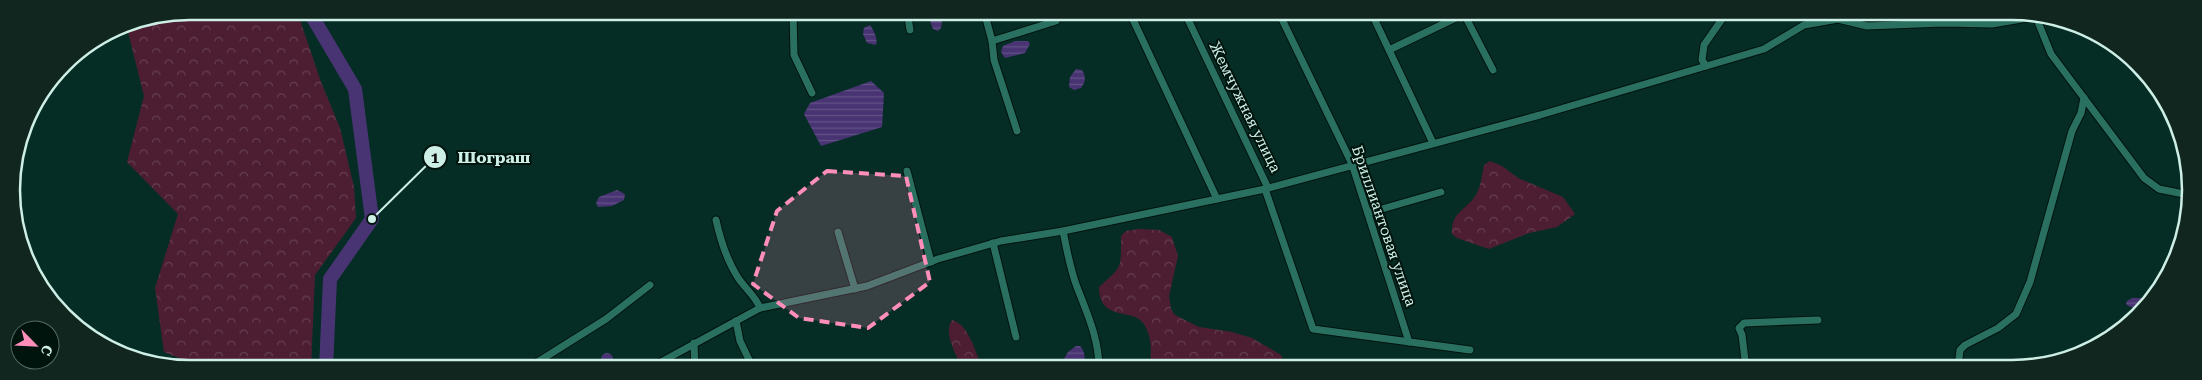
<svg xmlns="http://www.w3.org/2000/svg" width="2202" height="380" viewBox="0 0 2202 380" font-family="'Roboto Serif',serif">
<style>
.forest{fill:url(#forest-crowns)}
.water{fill:url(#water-rules)}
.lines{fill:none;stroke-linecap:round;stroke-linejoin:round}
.river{stroke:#493473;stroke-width:14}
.street-casing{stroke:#01130e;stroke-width:9}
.street{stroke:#297061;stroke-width:7}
.marked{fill:#ff8eba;fill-opacity:0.2;stroke:#ff8eba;stroke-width:4;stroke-dasharray:10 6;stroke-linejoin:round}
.labels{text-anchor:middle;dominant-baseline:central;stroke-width:4;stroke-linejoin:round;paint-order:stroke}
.street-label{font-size:15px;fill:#ceefe6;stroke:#00140e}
.rim{fill:none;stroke:#ceefe6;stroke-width:2.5}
.leader{fill:none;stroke:#ceefe6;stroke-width:2}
.callout-dot{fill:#ceefe6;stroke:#00140e;stroke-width:2}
.mark-label{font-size:15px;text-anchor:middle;font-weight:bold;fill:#111}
.callout-label{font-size:16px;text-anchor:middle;font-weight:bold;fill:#ceefe6;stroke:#00140e;stroke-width:4;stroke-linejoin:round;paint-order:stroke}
</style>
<defs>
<pattern id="forest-crowns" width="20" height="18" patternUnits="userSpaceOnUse" patternTransform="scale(1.25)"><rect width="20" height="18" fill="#4d1e31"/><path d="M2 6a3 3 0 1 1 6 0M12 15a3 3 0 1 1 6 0" fill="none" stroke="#653f4f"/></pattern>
<pattern id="water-rules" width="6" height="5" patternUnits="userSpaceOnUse" patternTransform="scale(1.25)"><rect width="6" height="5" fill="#493473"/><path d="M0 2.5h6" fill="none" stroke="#625287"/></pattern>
</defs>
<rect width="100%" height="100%" fill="#062d25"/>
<g class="forest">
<path d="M190,11H297L321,82L340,128L354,187L356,218L315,275L311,368H204L164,352L155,288L178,214L127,162L144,96L126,24Z"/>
<path d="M1490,161L1502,166L1518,178L1563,197L1575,214L1557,227L1529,233L1489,249L1457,238L1452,234C1451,211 1466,211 1476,195C1481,186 1482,175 1484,165Z"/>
<path d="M1138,229L1159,230L1172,237L1178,256L1169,296L1171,309L1175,315L1199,327L1232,332L1252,338L1281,355L1287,368H1150C1151,353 1153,336 1143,323C1133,308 1099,322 1099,287C1123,266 1121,268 1121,236L1126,231Z"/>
<path d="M952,320C969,324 976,354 982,368H963C956,356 943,332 952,320Z"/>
</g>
<g class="water">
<path d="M931,11H938L942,22L941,28L938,31L933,29C930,23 929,16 931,11Z"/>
<path d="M870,25C874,31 878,39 876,45L867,43L863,34L864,28Z"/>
<path d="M1015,41H1028L1030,44L1025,53L1005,58L1001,52L1003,46Z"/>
<path d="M1076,69L1082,70C1086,77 1086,81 1081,88L1074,90L1069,87L1070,77Z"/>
<path d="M871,81L884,93L882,127L821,146L804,114L810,103Z"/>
<path d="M617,190L625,194L624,200L612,206L598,207L596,203L599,197Z"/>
<path d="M2132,298H2142L2146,303L2145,306C2138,308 2131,309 2126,304L2127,301Z"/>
<path d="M1076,346H1080C1086,352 1086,362 1081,368H1036L1061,364L1068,352Z"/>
<circle cx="607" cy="359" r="6"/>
</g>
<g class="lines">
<path class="river" d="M309,11L355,89L372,219L330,279L326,368"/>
<g class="street-casing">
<g id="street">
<path d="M793,11L794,55L812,93"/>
<path d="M907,11L910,30"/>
<path d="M984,11L992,41L994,60L1017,131"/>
<path d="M1129,11L1217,199"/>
<path d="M1184,11L1268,188"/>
<path d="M1278,11L1352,164L1409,342"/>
<path d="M1371,12L1433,143"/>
<path d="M1463,12L1493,70"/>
<path d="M1671,12L1676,14L1687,12"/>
<path d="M1966,12L1968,23"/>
<path d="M2036,17L2051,54L2144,178L2159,189L2189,195"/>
<path d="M992,41L1056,21"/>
<path d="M1389,50L1464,14"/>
<path d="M1706,66L1702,60L1704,45L1727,12"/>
<path d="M907,171L931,262"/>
<path d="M1265,189L1313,329L1470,350"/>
<path d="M1368,213L1441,192"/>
<path d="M716,220C720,238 727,260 737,276C744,288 755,295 760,308"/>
<path d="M1063,231C1067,250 1070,269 1077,287C1087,313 1099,339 1099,368"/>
<path d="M838,232L855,289"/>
<path d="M993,243L1016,337"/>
<path d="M736,321L740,341L753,368"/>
<path d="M694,343L695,368"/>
<path d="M528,368L606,319L650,285"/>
<path d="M650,368L760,308L867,286L938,259L1001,241L1063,231L1265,189L1540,115L1764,49L1804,25L1838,19L1867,26L1943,23L1992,24L2039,16"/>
<path d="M1746,368L1742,335L1739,328L1744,323L1818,320"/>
<path d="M1958,368L1960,350L1965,345L1998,328L2016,314L2030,282L2072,131L2081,113L2084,98"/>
</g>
</g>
<use href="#street" class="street"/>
</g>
<path class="marked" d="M827,171L906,176L930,282L868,328L799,318L753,284L777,211Z"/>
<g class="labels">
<g class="street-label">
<text transform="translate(1245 107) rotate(64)">Жемчужная улица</text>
<text transform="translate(1384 226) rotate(71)">Бриллиантовая улица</text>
</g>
</g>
<path d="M0 0H2202V380H0ZM190 20H2012A170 170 0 0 1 2182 190V190A170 170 0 0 1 2012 360H190A170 170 0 0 1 20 190V190A170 170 0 0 1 190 20Z" fill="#10261f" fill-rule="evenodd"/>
<path class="rim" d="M190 20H2012A170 170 0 0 1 2182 190V190A170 170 0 0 1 2012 360H190A170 170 0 0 1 20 190V190A170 170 0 0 1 190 20Z"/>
<path class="leader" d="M372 219L435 157"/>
<g class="callout-dot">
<circle cx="372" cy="219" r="5"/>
<circle cx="435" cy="157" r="12"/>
</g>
<g class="mark-label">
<text x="435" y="163">1</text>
</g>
<g class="callout-label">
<text x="494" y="163">Шограш</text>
</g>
<g transform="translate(35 345) rotate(114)"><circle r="24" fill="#00140e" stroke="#526c64"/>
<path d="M0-4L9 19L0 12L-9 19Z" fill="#ff8eba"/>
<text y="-8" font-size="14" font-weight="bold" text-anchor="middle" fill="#ceefe6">С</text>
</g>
</svg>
